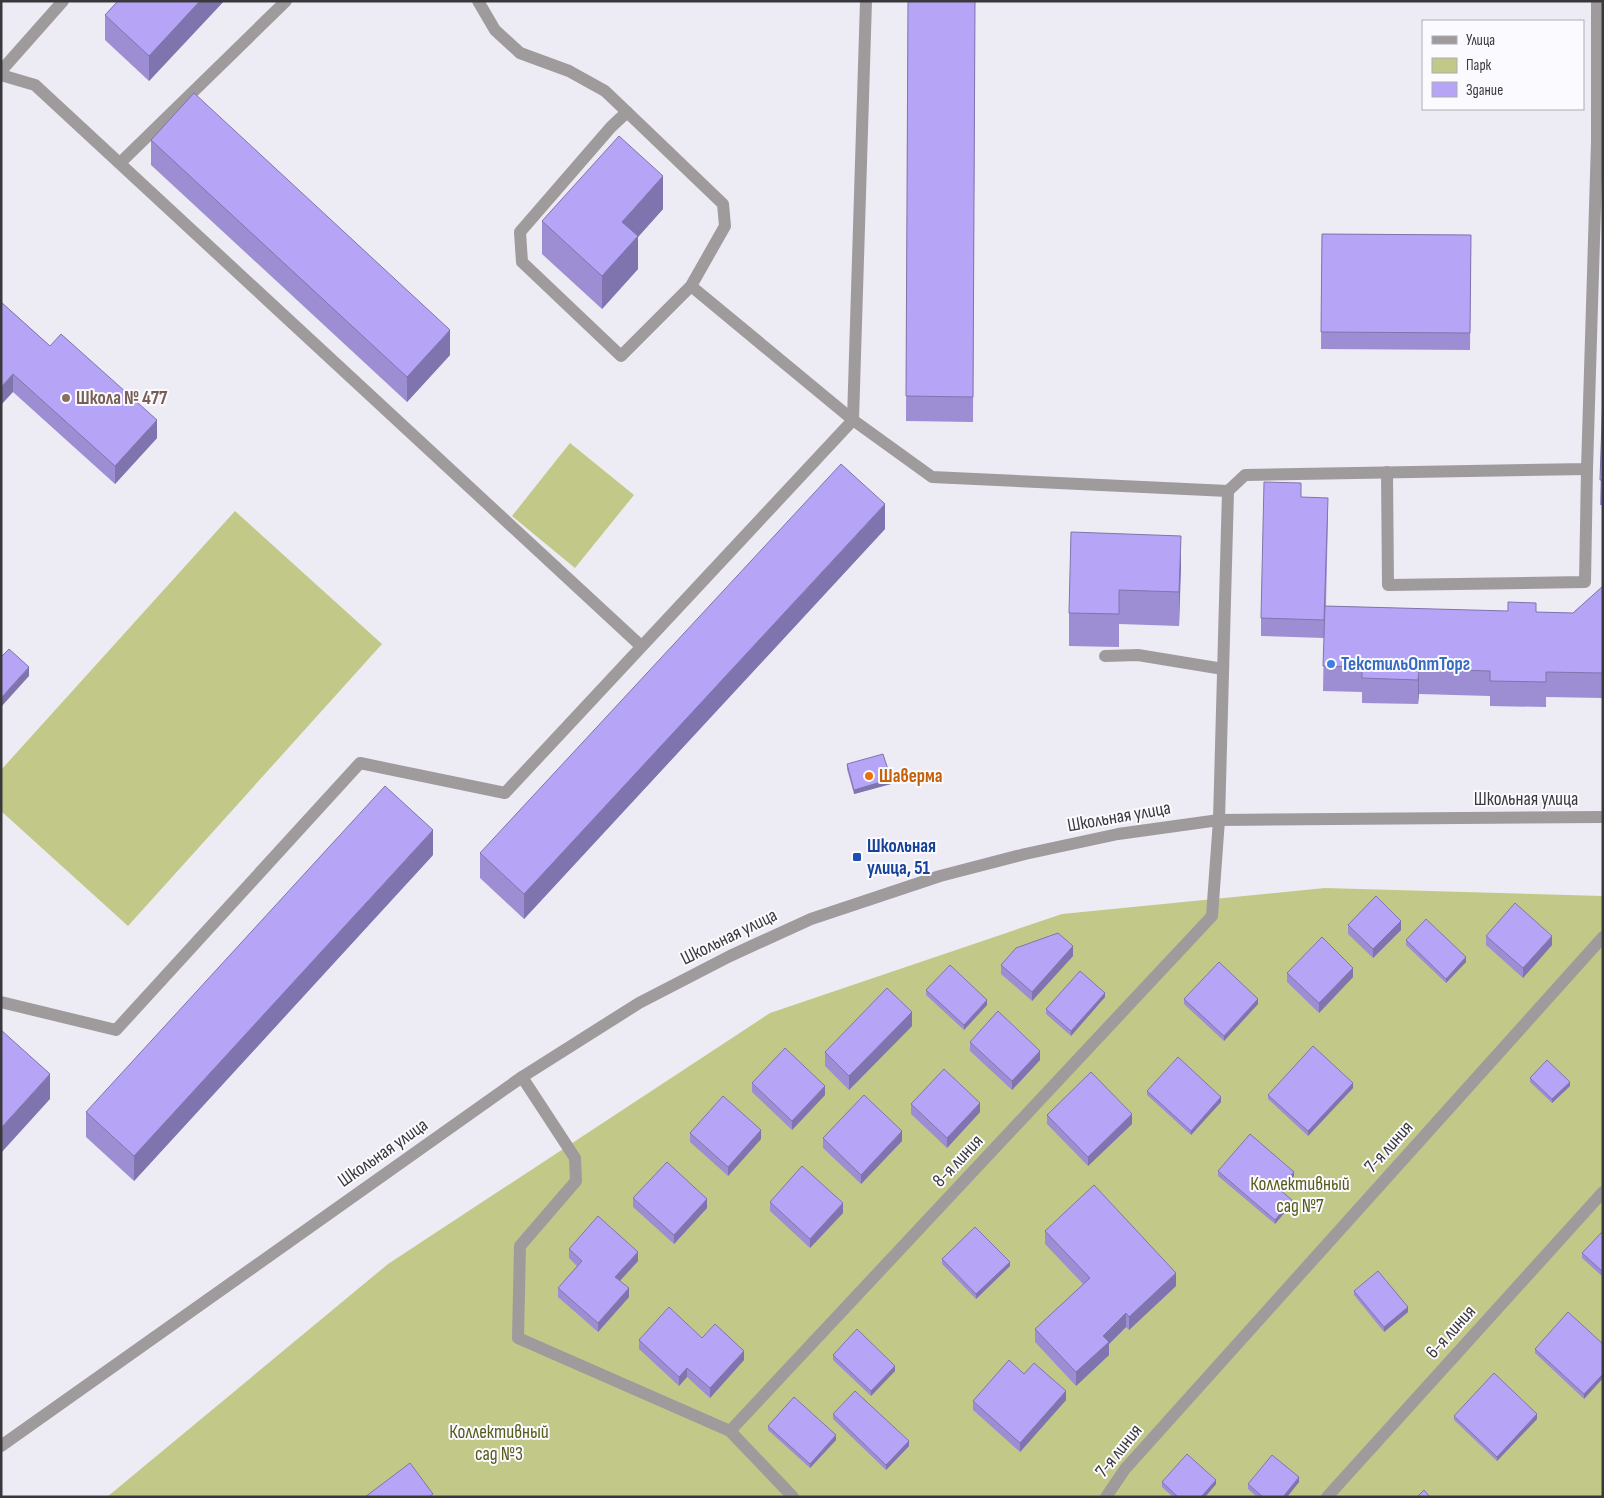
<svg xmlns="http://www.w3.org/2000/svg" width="1604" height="1498" viewBox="0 0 1604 1498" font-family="'Sofia Sans Condensed',sans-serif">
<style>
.green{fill:#c2c988}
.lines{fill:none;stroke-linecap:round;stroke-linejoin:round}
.service{stroke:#9f9b9c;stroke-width:12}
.tertiary{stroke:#9f9b9c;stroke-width:12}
.wall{fill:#9d8ed4}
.shaded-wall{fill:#7f74ad}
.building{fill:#b6a5f7;stroke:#7f74ad}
.education-dot{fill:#8d6e63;stroke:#fbfaff;stroke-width:2}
.shop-dot{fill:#3f7fe0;stroke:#fbfaff;stroke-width:2}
.food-dot{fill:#e8710a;stroke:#fbfaff;stroke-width:2}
.transit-dot{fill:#1a4fb4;stroke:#fbfaff;stroke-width:2}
.labels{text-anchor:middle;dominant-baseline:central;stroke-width:4;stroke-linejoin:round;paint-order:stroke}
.education-label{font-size:19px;font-weight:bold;fill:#785e54;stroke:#fbfaff;text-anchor:start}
.shop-label{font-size:19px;font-weight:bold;fill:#366cbe;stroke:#fbfaff;text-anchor:start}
.food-label{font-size:19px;font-weight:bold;fill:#c56008;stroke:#fbfaff;text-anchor:start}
.street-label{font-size:19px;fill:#39393c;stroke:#fbfaff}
.transit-label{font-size:19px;font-weight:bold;fill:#164399;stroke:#fbfaff;text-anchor:start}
.park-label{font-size:19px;fill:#565b18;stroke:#fbfaff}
</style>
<rect width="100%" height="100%" fill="#edecf4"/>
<g class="green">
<path d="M570,443L634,495L575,568L512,516Z"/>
<path d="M235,511L382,644L128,926L1,811V770Z"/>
<path d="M1325,888L1603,896V1497H107L388,1264L770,1013L1062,914Z"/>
</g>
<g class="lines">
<g class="service">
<path d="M478,1L495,30L520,53L569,71L605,91L627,112"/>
<path d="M1,71L63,1"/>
<path d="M1,75L35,85L641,646"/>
<path d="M121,162L286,1"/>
<path d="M1387,472L1388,585L1585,582L1587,469"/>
<path d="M1228,491L1245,475L1587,469L1597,142V1"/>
<path d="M1105,656L1138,655L1223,669"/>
<path d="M1,1002L116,1030L360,763L505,793L853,420L691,286L621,356L522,262L520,232L611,127L627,112L723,204L725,226L691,286"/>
<path d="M522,1077L575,1158L576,1181L520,1246L518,1338L730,1431L793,1497"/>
<path d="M730,1431L1212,916L1219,820L1228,491L932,477L853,420L866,1"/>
<path d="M1106,1497L1125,1469L1603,937"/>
<path d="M1327,1497L1603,1192"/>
</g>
<path class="tertiary" d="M1,1446L522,1077L639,1003L730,956L811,919L940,876L1025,854L1118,834L1219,820L1603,817"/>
</g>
<g class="wall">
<path d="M118,1H224L149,81L105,40V15Z"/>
<path d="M908,1H975L973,422L906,421Z"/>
<path d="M151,140L450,355L407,402L151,165Z"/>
<path d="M663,209L638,237V269L602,309L542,254V221Z"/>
<path d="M1322,234L1471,235L1470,350L1321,349Z"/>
<path d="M1,302L50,346L157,438L115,484L13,392Z"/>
<path d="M1603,392V505H1600Z"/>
<path d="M1301,497L1328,516L1326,606L1573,613L1603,586V698L1546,697V707L1490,706V696L1419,694L1418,704L1362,703V692L1323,691L1324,638L1261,636V618Z"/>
<path d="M885,529L524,919L480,878V853Z"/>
<path d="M1181,536L1179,626L1119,624V647L1069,646V613Z"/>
<path d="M847,764L891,784L854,794L847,769Z"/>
<path d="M433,855L134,1181L86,1137V1112Z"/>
<path d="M1348,925L1401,930L1373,958L1348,934Z"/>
<path d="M1486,936L1552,945L1523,978L1486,945Z"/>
<path d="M1406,940L1466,962L1446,983L1406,945Z"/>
<path d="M1073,956L1032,1001L1001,974V965Z"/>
<path d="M1287,973L1353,977L1319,1013L1287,982Z"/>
<path d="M926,990L987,1005L964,1030L926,995Z"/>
<path d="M1105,997L1071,1036L1046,1014V1009Z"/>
<path d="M1184,999L1258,1004L1224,1041L1184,1004Z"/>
<path d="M912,1026L849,1090L825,1066V1052Z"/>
<path d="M970,1042L1040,1060L1012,1090L970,1051Z"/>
<path d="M1530,1078L1570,1086L1552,1103L1530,1082Z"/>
<path d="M752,1083L825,1095L792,1130L752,1092Z"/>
<path d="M1353,1088L1308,1136L1268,1099V1095Z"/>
<path d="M1147,1091L1221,1102L1191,1135L1147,1095Z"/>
<path d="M911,1104L980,1112L947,1148L911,1114Z"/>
<path d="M1047,1115L1132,1124L1088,1166L1047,1124Z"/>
<path d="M690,1133L761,1139L728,1176L690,1142Z"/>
<path d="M823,1138L902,1141L861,1184L823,1148Z"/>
<path d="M1218,1171L1294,1176L1281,1191L1292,1204L1275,1224L1218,1176Z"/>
<path d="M633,1198L707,1208L674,1244L633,1207Z"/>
<path d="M770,1202L843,1213L810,1248L770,1211Z"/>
<path d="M1045,1231L1176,1286L1129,1330L1126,1327L1109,1344V1355L1076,1386L1035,1342V1329L1083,1284L1045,1244Z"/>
<path d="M1603,1231V1277L1582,1258V1253Z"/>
<path d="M569,1249L638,1261L620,1281L629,1297L598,1332L558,1297V1288L577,1266L569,1258Z"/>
<path d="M942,1259L1010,1266L976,1299L942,1264Z"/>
<path d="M1354,1291L1408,1312L1384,1332L1354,1295Z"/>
<path d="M639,1340L744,1360L710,1398L687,1377L679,1386L639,1349Z"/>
<path d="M1603,1344V1378L1584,1399L1535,1353V1349Z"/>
<path d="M833,1355L895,1371L871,1396L833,1360Z"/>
<path d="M1024,1374L1066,1400L1020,1452L973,1410V1401Z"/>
<path d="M833,1414L909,1446L886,1470L833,1419Z"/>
<path d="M1454,1416L1537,1419L1497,1461L1454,1420Z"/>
<path d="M768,1426L836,1440L810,1468L768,1430Z"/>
<path d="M1162,1482L1216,1484L1205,1497H1173L1162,1487Z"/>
<path d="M1299,1482L1287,1497H1257L1248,1489V1484Z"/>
</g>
<g class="shaded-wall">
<path d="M200,1H224L149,81V56Z"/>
<path d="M663,176V209L638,237V269L602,309V276L622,222Z"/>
<path d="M450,330V355L407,402V377Z"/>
<path d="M13,374V392L1,405V387Z"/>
<path d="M157,420V438L115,484V466Z"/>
<path d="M885,504V529L524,919V894Z"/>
<path d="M1181,536V569L1179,626V592Z"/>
<path d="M29,667V676L1,707V698Z"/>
<path d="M1419,669V694L1418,704V680Z"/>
<path d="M891,779V784L854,794V790Z"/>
<path d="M433,830V855L134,1181V1156Z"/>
<path d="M1401,921V930L1373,958V949Z"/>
<path d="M1552,936V945L1523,978V968Z"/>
<path d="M1073,946V956L1032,1001V992Z"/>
<path d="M1466,957V962L1446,983V979Z"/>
<path d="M1353,968V977L1319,1013V1003Z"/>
<path d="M1105,993V997L1071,1036V1031Z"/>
<path d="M1258,999V1004L1224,1041V1036Z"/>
<path d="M987,1000V1005L964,1030V1025Z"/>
<path d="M912,1012V1026L849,1090V1076Z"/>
<path d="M1040,1051V1060L1012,1090V1081Z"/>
<path d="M50,1074V1099L1,1153V1128Z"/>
<path d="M1570,1082V1086L1552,1103V1099Z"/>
<path d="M1353,1083V1088L1308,1136V1131Z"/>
<path d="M825,1086V1095L792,1130V1121Z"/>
<path d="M1221,1097V1102L1191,1135V1131Z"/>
<path d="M980,1103V1112L947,1148V1138Z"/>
<path d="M1132,1114V1124L1088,1166V1157Z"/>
<path d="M761,1130V1139L728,1176V1167Z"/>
<path d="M902,1131V1141L861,1184V1175Z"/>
<path d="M1294,1172V1176L1279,1193V1189Z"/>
<path d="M707,1199V1208L674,1244V1235Z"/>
<path d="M1292,1200V1204L1275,1224V1220Z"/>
<path d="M843,1203V1213L810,1248V1239Z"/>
<path d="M638,1252V1261L615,1286V1277Z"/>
<path d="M1010,1262V1266L976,1299V1294Z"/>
<path d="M1176,1273V1286L1129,1330V1317Z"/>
<path d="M629,1288V1297L598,1332V1323Z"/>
<path d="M1408,1307V1312L1384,1332V1327Z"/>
<path d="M1126,1313V1327L1109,1344V1355L1076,1386V1372L1103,1336Z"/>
<path d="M744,1351V1360L710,1398V1388Z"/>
<path d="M895,1366V1371L871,1396V1391Z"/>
<path d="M687,1368V1377L679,1386V1377Z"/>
<path d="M1603,1374V1378L1584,1399V1394Z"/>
<path d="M1066,1391V1400L1020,1452V1443Z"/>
<path d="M1537,1414V1419L1497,1461V1457Z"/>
<path d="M836,1435V1440L810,1468V1464Z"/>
<path d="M909,1441V1446L886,1470V1465Z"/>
<path d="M1299,1477V1482L1287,1497H1283Z"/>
<path d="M1216,1480V1484L1205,1497H1201Z"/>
</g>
<g class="building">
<path d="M118,1H200L149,56L105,15Z"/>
<path d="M908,1H975L973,397L906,396Z"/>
<path d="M194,93L450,330L407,377L151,140Z"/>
<path d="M619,136L663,176L622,222L638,236L602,276L542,221Z"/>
<path d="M1322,234L1471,235L1470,333L1321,332Z"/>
<path d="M1,302L50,346L61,334L157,420L115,466L13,374L1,387Z"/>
<path d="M1603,392V480H1600Z"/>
<path d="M841,464L885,504L524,894L480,853Z"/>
<path d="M1264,482L1301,483V497L1328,498L1324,620L1261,618Z"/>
<path d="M1071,532L1181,536L1179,592L1119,590V614L1069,613Z"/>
<path d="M1603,586V673L1546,672V682L1490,681V671L1419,669L1418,680L1362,678V667L1323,666L1325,606L1508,611V602L1536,603V612L1573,613Z"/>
<path d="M9,649L29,667L1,698V657Z"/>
<path d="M883,754L891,779L854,790L847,764Z"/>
<path d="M385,786L433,830L134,1156L86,1112Z"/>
<path d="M1376,896L1401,921L1373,949L1348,925Z"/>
<path d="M1515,903L1552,936L1523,968L1486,936Z"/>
<path d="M1426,919L1466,957L1446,979L1406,940Z"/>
<path d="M1058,933L1073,946L1032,992L1001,965L1016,948Z"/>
<path d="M1322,937L1353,968L1319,1003L1287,973Z"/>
<path d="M1219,962L1258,999L1224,1036L1184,999Z"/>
<path d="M950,965L987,1000L964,1025L926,990Z"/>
<path d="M1080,971L1105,993L1071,1031L1046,1009Z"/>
<path d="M887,988L912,1012L849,1076L825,1052Z"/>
<path d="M998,1011L1040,1051L1012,1081L970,1042Z"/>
<path d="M1,1030L50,1074L1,1128Z"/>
<path d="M1313,1046L1353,1083L1308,1131L1268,1095Z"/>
<path d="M785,1048L825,1086L792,1121L752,1083Z"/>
<path d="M1178,1057L1221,1097L1191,1131L1147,1091Z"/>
<path d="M1547,1060L1570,1082L1552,1099L1530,1078Z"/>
<path d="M944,1069L980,1103L947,1138L911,1104Z"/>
<path d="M1091,1072L1132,1114L1088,1157L1047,1115Z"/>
<path d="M864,1095L902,1131L861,1175L823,1138Z"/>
<path d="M723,1096L761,1130L728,1167L690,1133Z"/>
<path d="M1250,1134L1294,1172L1279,1189L1292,1200L1275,1220L1218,1171Z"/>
<path d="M667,1162L707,1199L674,1235L633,1198Z"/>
<path d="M802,1166L843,1203L810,1239L770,1202Z"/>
<path d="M1094,1185L1176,1273L1129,1317L1126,1313L1103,1336L1109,1342L1076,1372L1035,1329L1090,1278L1045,1231Z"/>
<path d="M598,1216L638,1252L615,1277L629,1288L598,1323L558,1288L582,1261L569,1249Z"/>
<path d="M975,1227L1010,1262L976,1294L942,1259Z"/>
<path d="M1603,1231V1272L1582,1253Z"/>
<path d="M1378,1271L1408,1307L1384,1327L1354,1291Z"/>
<path d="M669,1307L702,1338L715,1324L744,1351L710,1388L687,1368L679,1377L639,1340Z"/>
<path d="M1568,1312L1603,1344V1374L1584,1394L1535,1349Z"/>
<path d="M857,1329L895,1366L871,1391L833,1355Z"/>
<path d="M1009,1360L1024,1374L1034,1363L1066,1391L1020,1443L973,1401Z"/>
<path d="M1494,1373L1537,1414L1497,1457L1454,1416Z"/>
<path d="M855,1391L909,1441L886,1465L833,1414Z"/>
<path d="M794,1397L836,1435L810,1464L768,1426Z"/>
<path d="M1187,1454L1216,1480L1201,1497H1178L1162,1482Z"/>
<path d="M1272,1455L1299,1477L1283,1497H1263L1248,1484Z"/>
<path d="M410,1463L433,1494L429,1497H365Z"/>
<path d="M1424,1490L1430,1497H1417Z"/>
</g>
<circle class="education-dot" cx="66" cy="398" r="5"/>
<circle class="shop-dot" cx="1331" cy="664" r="5"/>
<circle class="food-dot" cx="869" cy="776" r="5"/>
<rect class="transit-dot" x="852" y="852" width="10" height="10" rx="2.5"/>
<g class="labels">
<g class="education-label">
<text x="76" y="398">Школа № 477</text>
</g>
<g class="shop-label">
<text x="1341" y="664">ТекстильОптТорг</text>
</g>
<g class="food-label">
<text x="879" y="776">Шаверма</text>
</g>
<g class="street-label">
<text x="1526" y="799">Школьная улица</text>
<text transform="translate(1119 817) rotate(-10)">Школьная улица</text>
<text transform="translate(729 937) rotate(-26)">Школьная улица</text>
<text transform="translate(1389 1147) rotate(-48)">7-я линия</text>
<text transform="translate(383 1153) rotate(-35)">Школьная улица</text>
<text transform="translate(958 1161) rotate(-47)">8-я линия</text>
<text transform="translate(1451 1332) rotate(-48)">6-я линия</text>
<text transform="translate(1119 1451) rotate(-51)">7-я линия</text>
</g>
<g class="transit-label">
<text x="867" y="846">Школьная<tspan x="867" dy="22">улица, 51</tspan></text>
</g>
<g class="park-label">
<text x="1300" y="1184">Коллективный<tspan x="1300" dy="22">сад №7</tspan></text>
<text x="499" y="1432">Коллективный<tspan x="499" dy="22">сад №3</tspan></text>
</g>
</g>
<rect width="1604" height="1498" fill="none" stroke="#39393c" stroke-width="5"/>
<rect x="1422" y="20" width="162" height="90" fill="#fbfaff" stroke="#adadb1"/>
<rect x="1432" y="36" width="25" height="8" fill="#9f9b9c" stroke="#adadb1"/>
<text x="1466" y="45" font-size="15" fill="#39393c">Улица</text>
<rect x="1432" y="58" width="25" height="15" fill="#c2c988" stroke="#adadb1"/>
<text x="1466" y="70" font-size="15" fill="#39393c">Парк</text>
<rect x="1432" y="82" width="25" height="15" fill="#b6a5f7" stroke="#adadb1"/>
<text x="1466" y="95" font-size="15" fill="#39393c">Здание</text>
</svg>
